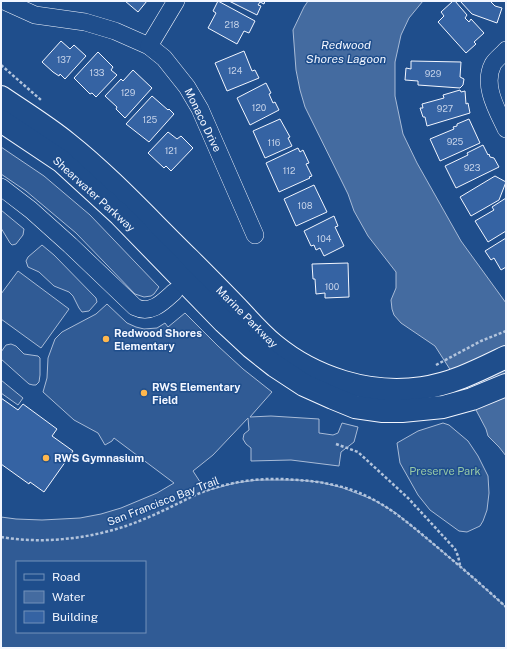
<svg xmlns="http://www.w3.org/2000/svg" width="507" height="649" viewBox="0 0 507 649" font-family="'Public Sans',sans-serif">
<style>
.built{fill:#305b95;stroke:#a8bbd7;fill-rule:evenodd}
.water{fill:#446ba0;stroke:#a8bbd7}
.building{fill:#3563a3;stroke:#f2f6ff}
.lines{fill:none;stroke-linecap:round;stroke-linejoin:round}
.minor-casing{stroke:#f2f6ff;stroke-width:18}
.major-casing{stroke:#f2f6ff;stroke-width:24}
.path{stroke:#b3c4dc;stroke-width:2.5;stroke-dasharray:3 2;stroke-linecap:butt}
.minor{stroke:#1f4e8c;stroke-width:17}
.major{stroke:#1f4e8c;stroke-width:22}
.poi-dot{fill:#ffb74d;stroke:#1f4e8c;stroke-width:1.5}
.labels{text-anchor:middle;dominant-baseline:central;stroke-width:3;stroke-linejoin:round;paint-order:stroke}
.number-label{font-size:9px;fill:#c3d1e8}
.street-label{font-size:11px;fill:#f2f6ff;stroke:#1f4e8c}
.poi-label{font-size:11px;font-weight:bold;fill:#f2f6ff;stroke:#1f4e8c;text-anchor:start}
.park-label{font-size:11px;fill:#97c8a6;stroke:#1f4e8c}
.water-label{font-size:12px;font-style:italic;fill:#f2f6ff;stroke:#1f4e8c}
</style>
<rect width="100%" height="100%" fill="#1f4e8c"/>
<g class="built">
<path d="M1,147L44,176L90,215L159,287L154,294L151,296L144,297L135,294L76,233L26,191L1,174Z"/>
<path d="M1,210L24,229L23,235L16,244L12,245L10,243L1,228Z"/>
<path d="M42,245L54,255L96,298L97,302L89,311L82,312L79,308L73,296L69,292L54,286L39,272L28,267L26,261L28,257Z"/>
<path d="M18,271L69,309L41,348L1,319V294Z"/>
<path d="M107,304L127,323L136,327L144,329L157,328L165,323L168,327L185,313L218,346L243,369L272,392L250,417L271,416L319,419V433L333,435L338,433L342,423L358,427L354,442L341,452L339,466L291,460L251,461V448L246,444L243,439L244,434L249,430L248,418L213,455L193,471L206,491L235,483L257,480H298L320,482L343,488L374,500L396,513L460,566L506,607V648H1V517L16,519L42,520L80,518L101,514L121,508L157,493L174,483L114,438L112,441L105,445L98,433L74,420L43,392L47,378L48,358L55,339L62,332L96,314ZM17,562H145V632H17Z"/>
<path d="M11,344L16,346L24,354L38,356L40,358V375L39,382L36,385H33L29,384L1,359V352L6,345Z"/>
<path d="M1,380L23,398L18,405L1,393Z"/>
<path d="M443,423L449,425L468,441L478,456L488,476L489,493L487,510L483,521L480,526L467,532L459,531L430,510L418,495L400,463L397,443L418,431Z"/>
</g>
<path class="water" d="M308,1H423L409,18L401,35L395,62V96L403,134L417,163L461,241L506,303V456L499,447L488,436L486,429L476,410L435,346L401,323L394,315L392,309L391,300L396,288V272L368,236L354,211L348,194L305,107L300,90L296,70L293,30L304,7Z"/>
<g class="building">
<path d="M125,1H147L138,12Z"/>
<path d="M218,1L255,21L249,33L244,31L237,44L208,28L216,13L213,11Z"/>
<path d="M229,1H265L264,4L260,2L258,5L261,6L257,15Z"/>
<path d="M453,1H455L467,15L465,18L469,22L471,19L484,33L474,42L476,44L466,53L438,22L444,16L441,12Z"/>
<path d="M460,1H490L495,6L502,8L497,23L472,14Z"/>
<path d="M61,41L70,49L74,45L86,56L65,79L60,74L59,76L53,72L42,62Z"/>
<path d="M244,51L252,71L255,70L259,78L227,91L215,63Z"/>
<path d="M98,52L113,67L111,70L117,75L96,97L92,93L90,94L74,78Z"/>
<path d="M411,61L461,62L460,77L464,79L463,85L460,88L418,85V81L405,80L406,68L411,69Z"/>
<path d="M133,70L152,88L125,118L116,109L117,107L105,96L121,79L123,81Z"/>
<path d="M266,83L271,93L269,94L273,103L275,102L279,110L250,125L237,98Z"/>
<path d="M460,90L461,92L465,91L466,104L468,103L470,113L427,126L425,117H423L420,108H423L422,104L444,98L443,95Z"/>
<path d="M152,96L168,110L169,109L174,114L149,142L126,124Z"/>
<path d="M280,119L290,137L288,138L292,146L265,158L253,131Z"/>
<path d="M469,119L480,143L440,161L430,139L454,129L453,127L457,126V124Z"/>
<path d="M168,132L177,139L181,136L193,148L171,171L166,166L164,168L148,153Z"/>
<path d="M483,145L488,155L489,154L490,157L494,158L499,167L456,188L445,166L468,155L467,153Z"/>
<path d="M298,148L300,152L303,150L309,163L306,164L312,176L309,177L310,178L279,192L266,163Z"/>
<path d="M495,176L506,182L499,200L471,216L460,197Z"/>
<path d="M314,185L327,212L296,226L284,199Z"/>
<path d="M506,198V231L488,242L475,221L494,210L492,207Z"/>
<path d="M334,216L338,226L335,227L344,246L324,256L320,248L316,250L314,245L311,246L304,231Z"/>
<path d="M506,238V267L501,270L494,258L491,260L485,251Z"/>
<path d="M348,263L349,297L325,298V293L316,294L315,279H313L312,264Z"/>
<path d="M1,398L18,410L23,404L57,429L52,436L73,451L44,492L30,482L29,484L1,464Z"/>
</g>
<g class="lines">
<g class="minor-casing">
<g id="minor">
<path d="M4,1L35,15L85,22L115,31L149,46L164,58L187,87L200,109L255,235"/>
<path d="M149,46L176,1"/>
<path d="M506,50C502,55 496,59 493,64C482,85 497,110 506,129"/>
<path d="M1,187L31,210L70,245L135,307C151,315 163,302 174,292"/>
</g>
</g>
<g class="major-casing">
<g id="major">
<path d="M1,97C23,112 46,126 67,143C110,177 149,220 189,259C206,276 224,294 241,312C251,323 262,335 274,345C314,378 370,396 422,388C452,384 479,370 506,357"/>
<path d="M1,121L61,161L120,215L224,322L251,347L275,366L304,385L333,398L355,407L383,411H402L443,407L472,399L506,385"/>
</g>
</g>
<g class="path">
<path d="M1,65L41,100"/>
<path d="M436,365L481,341L506,331"/>
<path d="M336,444L358,452L408,498L455,549L458,556L460,565"/>
<path d="M1,537C42,544 87,539 126,526C149,518 171,507 193,496C220,484 251,478 281,479C305,480 329,482 352,490C383,501 406,521 430,541C456,563 481,584 506,607"/>
</g>
<use href="#minor" class="minor"/>
<use href="#major" class="major"/>
</g>
<g class="poi-dot">
<circle cx="106" cy="339" r="4"/>
<circle cx="144" cy="393" r="4"/>
<circle cx="46" cy="458" r="4"/>
</g>
<g class="labels">
<g class="number-label">
<text x="232" y="24">218</text>
<text x="64" y="59">137</text>
<text x="235" y="70">124</text>
<text x="97" y="72">133</text>
<text x="433" y="73">929</text>
<text x="128" y="92">129</text>
<text x="259" y="107">120</text>
<text x="445" y="108">927</text>
<text x="150" y="119">125</text>
<text x="455" y="141">925</text>
<text x="274" y="142">116</text>
<text x="171" y="150">121</text>
<text x="472" y="167">923</text>
<text x="289" y="170">112</text>
<text x="305" y="205">108</text>
<text x="324" y="238">104</text>
<text x="332" y="286">100</text>
</g>
<g class="street-label">
<text transform="translate(203 120) rotate(64)">Monaco Drive</text>
<text transform="translate(94 194) rotate(42)">Shearwater Parkway</text>
<text transform="translate(247 317) rotate(45)">Marine Parkway</text>
<text transform="translate(163 501) rotate(-21)">San Francisco Bay Trail</text>
</g>
<g class="poi-label">
<text x="114" y="333">Redwood Shores<tspan x="114" dy="13">Elementary</tspan></text>
<text x="152" y="387">RWS Elementary<tspan x="152" dy="13">Field</tspan></text>
<text x="54" y="458">RWS Gymnasium</text>
</g>
<g class="park-label">
<text x="445" y="471">Preserve Park</text>
</g>
<g class="water-label">
<text x="346" y="45">Redwood<tspan x="346" dy="14">Shores Lagoon</tspan></text>
</g>
</g>
<rect width="507" height="649" fill="none" stroke="#f2f6ff" stroke-width="4"/>
<rect x="16" y="561" width="130" height="72" fill="#1f4e8c" stroke="#7391ba"/>
<rect x="24" y="574" width="20" height="6" fill="#1f4e8c" stroke="#7391ba"/>
<text x="52" y="581" font-size="12" fill="#f2f6ff">Road</text>
<rect x="24" y="591" width="20" height="12" fill="#446ba0" stroke="#7391ba"/>
<text x="52" y="601" font-size="12" fill="#f2f6ff">Water</text>
<rect x="24" y="611" width="20" height="12" fill="#3563a3" stroke="#7391ba"/>
<text x="52" y="621" font-size="12" fill="#f2f6ff">Building</text>
</svg>
